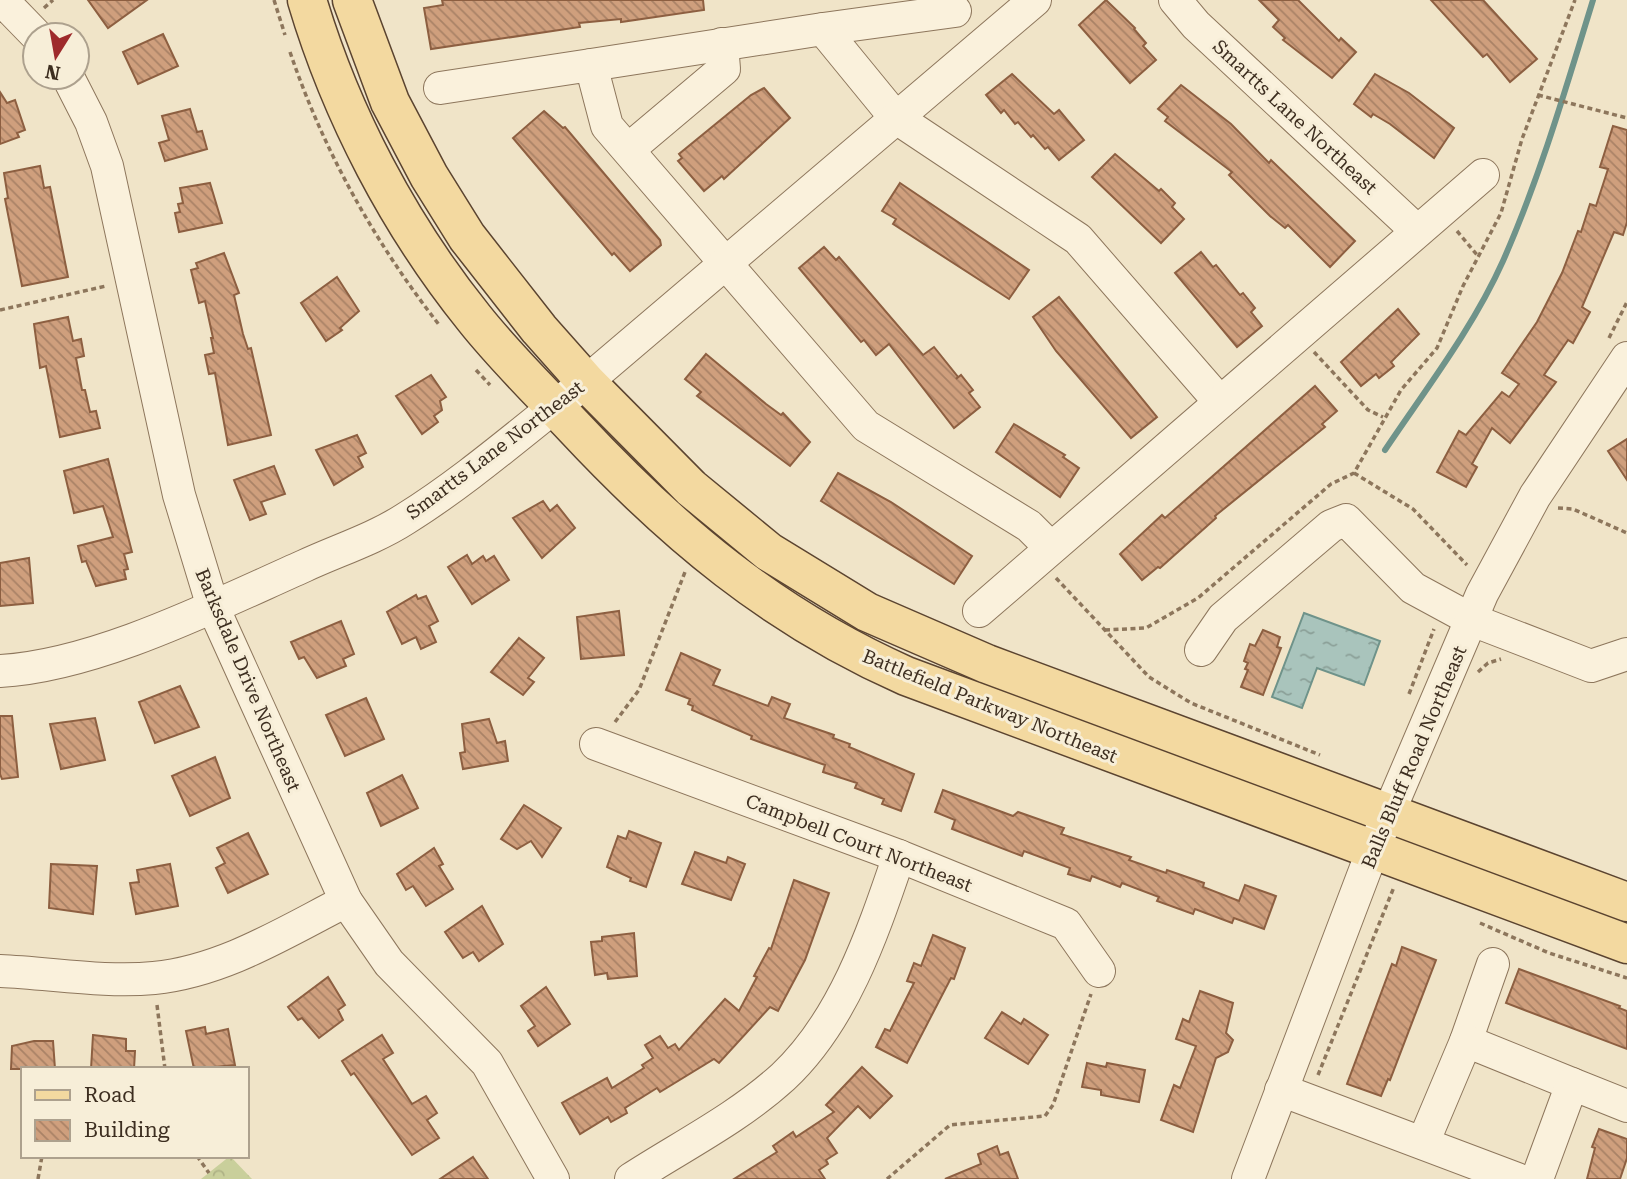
<svg xmlns="http://www.w3.org/2000/svg" width="1627" height="1179" viewBox="0 0 1627 1179" font-family="'Roboto Serif',serif">
<style>
.park{fill:url(#park-crowns)}
.water{fill:url(#water-ripples);stroke:#6f938a;stroke-width:2}
.lines{fill:none;stroke-linecap:round;stroke-linejoin:round}
.stream{stroke:#6f938a;stroke-width:6}
.building{fill:url(#building-back-hatch);stroke:#8d5f41;stroke-width:2}
.minor-casing{stroke:#8d765c;stroke-width:34}
.major-casing{stroke:#5b4430;stroke-width:41}
.path{stroke:#8d765c;stroke-width:3.5;stroke-dasharray:5 3.5;stroke-linecap:butt}
.minor{stroke:#faf1dc;stroke-width:32}
.major{stroke:#f3d9a0;stroke-width:38}
.labels{text-anchor:middle;dominant-baseline:central;stroke-width:6;stroke-linejoin:round;paint-order:stroke}
.street-label{font-size:19px;fill:#3d2e20;stroke:#f7eed8}
</style>
<defs>
<pattern id="park-crowns" width="20" height="18" patternUnits="userSpaceOnUse" patternTransform="scale(1.75)"><rect width="20" height="18" fill="#c9cf9b"/><path d="M2 6a3 3 0 1 1 6 0M12 15a3 3 0 1 1 6 0" fill="none" stroke="#aeb285"/></pattern>
<pattern id="water-ripples" width="26" height="14" patternUnits="userSpaceOnUse" patternTransform="scale(1.75)"><rect width="26" height="14" fill="#a9c4bc"/><path d="M2 4q2-2 4 0t4 0M15 11q2-2 4 0t4 0" fill="none" stroke="#8ba098"/></pattern>
<pattern id="building-back-hatch" width="6" height="6" patternUnits="userSpaceOnUse" patternTransform="scale(1.75)"><rect width="6" height="6" fill="#cf9f7d"/><path d="M-1 5l2 2M0 0l6 6M5-1l2 2" fill="none" stroke="#a98266"/></pattern>
</defs>
<rect width="100%" height="100%" fill="#f0e4c8"/>
<path class="park" d="M230,1156L252,1179H201Z"/>
<path class="water" d="M1304,613L1380,641L1364,685L1317,668L1302,708L1272,697Z"/>
<g class="lines">
<path class="stream" d="M1385,450C1426,389 1473,328 1503,261C1540,177 1566,88 1593,0"/>
</g>
<g class="building">
<path d="M88,0H147L108,28Z"/>
<path d="M442,0H703L704,10L621,22V19L579,23L580,27L431,49L424,8L443,5Z"/>
<path d="M1106,0L1135,28L1134,29L1146,43L1143,46L1156,60L1130,83L1079,25Z"/>
<path d="M1259,0H1298L1339,41L1341,38L1356,52L1332,78L1283,40L1285,38L1273,27L1279,20Z"/>
<path d="M1431,0H1483L1537,59L1510,82L1487,54L1483,57Z"/>
<path d="M163,34L178,66L138,84L123,52Z"/>
<path d="M1012,74L1054,114L1059,110L1084,140L1059,160L1048,147L1045,149L1033,135L1031,137L1018,122L1015,124L1004,110L1001,113L986,95Z"/>
<path d="M1375,74L1409,93L1454,128L1434,158L1390,124L1373,114L1371,117L1354,104Z"/>
<path d="M1181,85L1231,124L1269,163L1271,160L1355,241L1330,267L1288,225L1285,228L1270,216L1229,175L1232,172L1165,121L1168,117L1158,109Z"/>
<path d="M764,88L790,118L724,179L722,176L704,191L678,161L682,158L679,154L751,95Z"/>
<path d="M0,92L7,103L15,100L25,130L17,133L19,137L0,144Z"/>
<path d="M190,109L197,132L202,131L207,149L165,161L159,143L169,140L162,116Z"/>
<path d="M544,111L563,128L565,127L660,240L661,245L630,271L614,253L612,255L513,138Z"/>
<path d="M1613,126L1627,130V222L1623,235L1614,232L1582,307L1590,312L1573,343L1568,340L1544,375L1556,382L1510,443L1492,428L1472,464L1477,467L1466,487L1437,472L1459,431L1466,435L1502,392L1509,397L1519,384L1502,373L1537,322L1562,273L1578,231L1581,232L1590,204L1596,206L1608,169L1600,167Z"/>
<path d="M1115,154L1159,191L1161,189L1175,203L1172,207L1184,219L1161,243L1092,177Z"/>
<path d="M40,166L44,188L50,187L68,277L22,286L5,199L8,198L4,173Z"/>
<path d="M210,183L222,223L179,232L175,213L180,212L178,204L183,203L180,188Z"/>
<path d="M900,183L1029,270L1009,299L893,224L896,219L882,211Z"/>
<path d="M824,247L836,260L839,257L923,355L934,347L958,377L956,379L961,375L973,390L969,393L980,407L954,428L889,344L876,355L864,340L861,342L799,268Z"/>
<path d="M1201,252L1213,267L1216,265L1240,295L1243,293L1255,308L1251,312L1262,326L1237,347L1175,273Z"/>
<path d="M224,253L239,293L234,295L243,334L248,349L251,348L271,435L228,445L215,373L209,374L205,355L214,353L211,338H213L205,301L199,303L191,270L198,268L196,263Z"/>
<path d="M337,277L359,311L340,328L342,330L326,341L301,303Z"/>
<path d="M1059,297L1157,417L1131,438L1056,351L1033,317Z"/>
<path d="M1398,309L1419,334L1391,362L1394,366L1379,378L1376,374L1361,386L1341,362Z"/>
<path d="M68,317L73,341L81,339L84,356L76,358L82,390H85L90,412L96,411L100,428L60,437L46,366L40,368L34,324Z"/>
<path d="M706,354L766,404L781,415L783,413L810,442L790,466L697,396L701,392L685,379Z"/>
<path d="M431,375L446,397L440,401L442,410L434,416L438,422L422,434L396,396Z"/>
<path d="M1315,386L1337,411L1322,424L1325,427L1215,516L1216,518L1160,568L1158,567L1142,580L1120,554L1162,515L1165,518Z"/>
<path d="M1014,424L1065,455L1063,457L1079,468L1060,497L996,452Z"/>
<path d="M357,435L366,453L358,457L363,467L334,485L316,450Z"/>
<path d="M1627,439V480L1608,451Z"/>
<path d="M108,459L132,552L124,554L128,569L124,570L126,579L96,586L86,561L82,562L78,546L113,537L103,506L74,513L64,471Z"/>
<path d="M274,466L285,494L261,502L266,514L250,520L234,480Z"/>
<path d="M838,473L891,502L972,556L954,584L821,501Z"/>
<path d="M543,501L550,511L557,505L575,528L542,558L513,518Z"/>
<path d="M467,555L472,564L483,556L486,561L494,556L509,580L472,604L448,567Z"/>
<path d="M29,558L33,603L0,606V563Z"/>
<path d="M416,595L418,599L426,596L438,621L429,626L436,642L421,649L416,637L402,644L387,612Z"/>
<path d="M619,611L624,655L581,659L577,617Z"/>
<path d="M341,621L354,654L343,659L346,666L317,678L304,657L299,659L291,642Z"/>
<path d="M1263,630L1280,637L1277,647L1281,648L1263,695L1241,687L1248,670L1245,669L1248,663L1244,661L1250,644L1255,646Z"/>
<path d="M519,638L544,658L528,678L534,682L523,695L491,672Z"/>
<path d="M681,653L720,670L713,685L768,706L772,697L790,704L784,718L834,735L833,738L850,744L849,747L914,774L901,811L882,804L884,799L855,788L857,783L823,772L825,765L751,739L752,736L692,710L693,706L688,704L690,699L666,690Z"/>
<path d="M180,686L199,727L155,743L139,702Z"/>
<path d="M366,698L384,739L345,756L326,715Z"/>
<path d="M0,716H12L18,777L2,779L0,774Z"/>
<path d="M95,718L105,760L61,769L50,724Z"/>
<path d="M489,719L497,743L505,741L508,761L463,769L460,753L465,752L462,724Z"/>
<path d="M215,757L230,798L190,816L172,776Z"/>
<path d="M402,775L418,808L381,826L367,793Z"/>
<path d="M943,790L1013,816L1018,812L1064,828L1061,834L1131,857L1129,860L1166,873L1167,870L1204,883L1203,887L1239,901L1245,885L1276,896L1264,929L1234,918L1232,923L1195,909L1193,914L1157,901L1159,897L1122,883L1120,887L1092,876L1090,881L1068,874L1070,868L1024,851L1022,856L952,829L955,820L935,812Z"/>
<path d="M524,805L561,828L542,857L531,841L517,849L501,839Z"/>
<path d="M629,831L661,843L646,887L630,881L631,878L607,867L618,836L626,839Z"/>
<path d="M248,833L268,874L228,893L216,868L225,863L217,848Z"/>
<path d="M434,848L443,864L439,866L453,889L426,906L413,886L406,890L397,874Z"/>
<path d="M695,852L726,863L728,857L745,864L731,900L682,884Z"/>
<path d="M51,864L97,866L93,914L49,908Z"/>
<path d="M170,864L178,906L136,914L130,883L139,882L137,870Z"/>
<path d="M794,880L829,893L805,960L778,1011L770,1007L719,1063L714,1059L660,1092L657,1088L625,1108L627,1113L611,1122L608,1117L580,1134L562,1103L607,1078L612,1088L644,1068L642,1065L653,1058L645,1045L660,1036L668,1048L675,1044L679,1050L725,999L739,1011L757,977L754,976L769,948L771,949Z"/>
<path d="M482,906L503,944L479,961L473,952L463,958L445,932Z"/>
<path d="M634,933L637,976L608,979L607,973L595,975L591,942L602,941V937Z"/>
<path d="M933,935L965,948L954,979L951,978L907,1063L876,1047L885,1029L890,1031L914,983L907,981L914,963L921,966Z"/>
<path d="M1402,947L1436,960L1390,1080L1388,1079L1381,1096L1347,1084L1392,964L1396,966Z"/>
<path d="M1519,969L1620,1006L1619,1008L1627,1011V1049L1506,1003Z"/>
<path d="M328,977L345,1005L338,1010L343,1020L319,1038L302,1018L298,1020L288,1007Z"/>
<path d="M546,987L570,1024L538,1046L528,1031L535,1026L521,1006Z"/>
<path d="M1200,991L1233,1003L1226,1033L1233,1040L1228,1052L1216,1058L1193,1132L1161,1120L1174,1085L1180,1088L1196,1046L1176,1039L1183,1019L1189,1022Z"/>
<path d="M1002,1012L1021,1024L1024,1019L1048,1035L1028,1064L985,1038Z"/>
<path d="M205,1027L206,1034L228,1029L235,1065L194,1069L186,1031Z"/>
<path d="M93,1035L126,1039V1051H135L134,1069H91Z"/>
<path d="M382,1035L393,1053L383,1059L412,1104L426,1096L437,1113L427,1120L439,1138L412,1155L354,1073L351,1075L342,1061Z"/>
<path d="M34,1041H53L55,1069H11L12,1046Z"/>
<path d="M1087,1063L1106,1067L1107,1063L1145,1070L1139,1102L1101,1095V1090L1082,1087Z"/>
<path d="M862,1067L892,1096L870,1118L858,1106L827,1138L837,1153L826,1160L828,1164L819,1170L825,1179H734L777,1152L773,1146L793,1132L796,1137L834,1112L826,1105Z"/>
<path d="M1599,1129L1627,1139V1158L1620,1179H1587L1595,1148L1592,1147Z"/>
<path d="M997,1146L1000,1155L1008,1152L1018,1179H945L981,1164L978,1154Z"/>
<path d="M473,1157L488,1179H440Z"/>
</g>
<g class="lines">
<g class="minor-casing">
<g id="minor">
<path d="M2,0L36,35"/>
<path d="M1175,0L1196,25L1417,231"/>
<path d="M823,29L955,11"/>
<path d="M591,65L823,29L895,117L1078,239L1219,401"/>
<path d="M68,77L91,122L107,166L179,495L213,607L346,901L389,963L487,1063L553,1179"/>
<path d="M440,88L591,65L607,126L866,426L1029,526L1051,548"/>
<path d="M629,149L724,69L722,44"/>
<path d="M979,611L1483,175"/>
<path d="M1201,650L1223,618L1331,526L1346,520L1413,588L1472,620L1591,666L1627,654"/>
<path d="M0,671C96,666 216,605 304,566C336,551 374,539 405,519C469,479 526,428 586,382L1035,0"/>
<path d="M596,744L899,856L1066,924L1099,971"/>
<path d="M0,971C49,973 106,983 154,978C224,971 285,932 346,901"/>
<path d="M1466,1041L1493,964"/>
<path d="M1281,1090L1517,1179"/>
<path d="M1423,1143L1466,1041L1572,1084"/>
<path d="M631,1179C682,1146 738,1118 783,1077C844,1020 873,932 899,856"/>
<path d="M1248,1179L1372,852L1482,594L1535,496L1627,358"/>
<path d="M1537,1179L1572,1084L1627,1106"/>
</g>
</g>
<g class="major-casing">
<g id="major">
<path d="M307,0C341,114 399,225 474,318C504,356 540,391 574,427C673,533 773,617 906,676L1627,944"/>
<path d="M352,0L390,102L429,176L467,237L539,329L586,382L691,488L769,552L867,612L987,664L1627,902"/>
</g>
</g>
<g class="path">
<path d="M274,0L285,35"/>
<path d="M44,8L53,0"/>
<path d="M290,52C324,152 375,243 440,326"/>
<path d="M1538,95L1627,118"/>
<path d="M1457,231L1478,256"/>
<path d="M0,310L106,286"/>
<path d="M1609,338L1627,302"/>
<path d="M1314,352L1368,410L1383,417"/>
<path d="M476,370L490,385"/>
<path d="M1354,473L1413,509L1467,565"/>
<path d="M1558,508L1573,509L1627,533"/>
<path d="M1056,578L1149,677L1191,703L1320,755"/>
<path d="M1105,630L1146,628L1198,598L1331,484L1354,473L1401,390L1437,348L1463,286L1501,213L1522,139L1575,0"/>
<path d="M1478,672L1488,663L1501,659"/>
<path d="M1409,694L1434,629"/>
<path d="M615,722L639,690L685,572"/>
<path d="M1480,923L1549,953L1627,978"/>
<path d="M157,1005L165,1069"/>
<path d="M1318,1075L1394,887"/>
<path d="M197,1156L209,1173"/>
<path d="M38,1179L42,1156"/>
<path d="M887,1179L950,1125L1045,1116L1053,1105L1091,994"/>
</g>
<use href="#minor" class="minor"/>
<use href="#major" class="major"/>
</g>
<g class="labels">
<g class="street-label">
<text transform="translate(1295 117) rotate(43)">Smartts Lane Northeast</text>
<text transform="translate(495 450) rotate(-37)">Smartts Lane Northeast</text>
<text transform="translate(248 680) rotate(67)">Barksdale Drive Northeast</text>
<text transform="translate(990 706) rotate(22)">Battlefield Parkway Northeast</text>
<text transform="translate(1414 757) rotate(-67)">Balls Bluff Road Northeast</text>
<text transform="translate(859 843) rotate(21)">Campbell Court Northeast</text>
</g>
</g>
<rect x="21" y="1067" width="228" height="91" fill="#f7eed8" stroke="#ada18e" stroke-width="2"/>
<rect x="35" y="1090" width="35" height="10" fill="#f3d9a0" stroke="#ada18e" stroke-width="2"/>
<text x="84" y="1102" font-size="21" fill="#3d2e20">Road</text>
<rect x="35" y="1120" width="35" height="21" fill="url(#building-back-hatch)" stroke="#ada18e" stroke-width="2"/>
<text x="84" y="1137" font-size="21" fill="#3d2e20">Building</text>
<g transform="translate(56 56) rotate(191)"><circle r="33" fill="#f7eed8" stroke="#ada18e" stroke-width="2"/>
<path d="M0-5L12 26L0 18L-12 26Z" fill="#9e2a2b"/>
<text y="-10" font-size="19" font-weight="bold" text-anchor="middle" fill="#3d2e20">N</text>
</g>
</svg>
